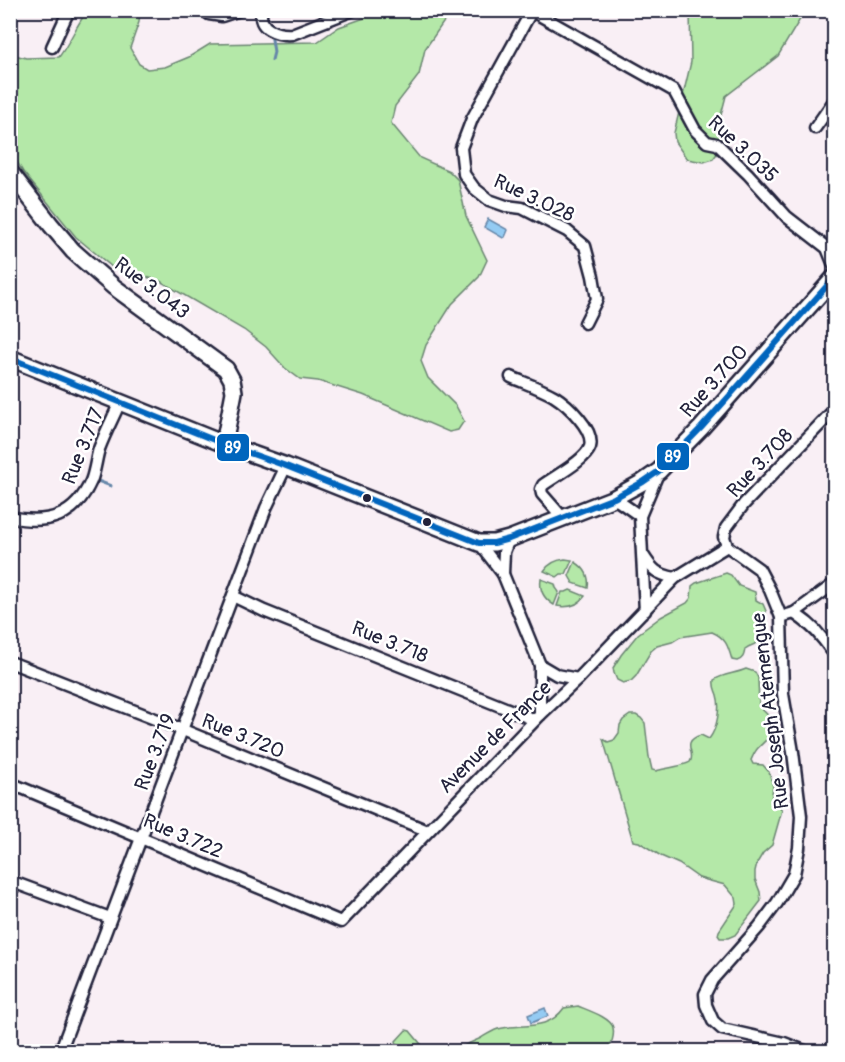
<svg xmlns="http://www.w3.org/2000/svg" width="845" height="1062" viewBox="0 0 845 1062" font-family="Pangolin,sans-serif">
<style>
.green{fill:#b4e8a8;stroke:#6b8572;stroke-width:1.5}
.water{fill:#94cbf3;stroke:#6687a9;stroke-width:1.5}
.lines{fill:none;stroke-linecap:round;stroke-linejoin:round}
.stream{stroke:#6687a9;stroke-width:3}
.street-casing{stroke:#22223b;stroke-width:15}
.secondary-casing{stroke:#22223b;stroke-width:20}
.street{stroke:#fff;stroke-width:10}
.secondary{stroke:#fff;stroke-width:15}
.bus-1-casing{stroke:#fff;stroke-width:10}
.bus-1{stroke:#0065bd;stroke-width:6}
.bus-dot{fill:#22223b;stroke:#fff;stroke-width:2}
.labels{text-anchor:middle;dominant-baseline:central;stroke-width:5;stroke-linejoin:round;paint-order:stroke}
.street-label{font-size:20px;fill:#22223b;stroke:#fff}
.line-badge{stroke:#fff;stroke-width:2}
.badge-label{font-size:16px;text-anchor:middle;font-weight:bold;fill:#fff}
</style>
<rect width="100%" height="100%" fill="#f9eff5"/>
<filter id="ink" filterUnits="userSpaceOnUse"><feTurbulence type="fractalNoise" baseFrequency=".0167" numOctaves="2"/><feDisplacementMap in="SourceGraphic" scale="12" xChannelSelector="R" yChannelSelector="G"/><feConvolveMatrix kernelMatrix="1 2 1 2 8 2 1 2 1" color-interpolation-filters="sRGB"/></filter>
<g filter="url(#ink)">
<g class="green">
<path d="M87,11H140L139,22L130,48L139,64L147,69L165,67L189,57L210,44L317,42L339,27L384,11H456L447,17L425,49L419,75L395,106L391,123L420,158L449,171L458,180L466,216L487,260L479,277L452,304L426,345L421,361L428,378L456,406L464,421L458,430L449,432L363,395L318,381L300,379L285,368L266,347L244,330L160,281L112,267L76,237L23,172L11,152V54L26,58L59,57C70,42 76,26 87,11Z"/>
<path d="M690,11H805L778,56L726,96L721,115L723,133L719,151L713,159L704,162L687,159L675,142L674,133L691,62Z"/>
<path d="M565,559L572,560L566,574H561L557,577L544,571C549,563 556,560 565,559Z"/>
<path d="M575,562C585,568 590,576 588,588L573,583L569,576Z"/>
<path d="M726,573L731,575L739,586L755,592L756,600L763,604L766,611L762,625L764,636C759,646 752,643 745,649C744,656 743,659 737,661L732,660C728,646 726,638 712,632L680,637L672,642L657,646L651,651L636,676L631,681L623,683L617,680L614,673L613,668L621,655L638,634L661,617L687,603L691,598L692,586L696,583Z"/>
<path d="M541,579L555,584L556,588L559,592L554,605C544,599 539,591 541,579Z"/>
<path d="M570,590L585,596C578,606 568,608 557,606L562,592H566Z"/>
<path d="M746,669L755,672L758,678L759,706C763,711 768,714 772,720C778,733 765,740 758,748C755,751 753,756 751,760L753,764L763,765L769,772L773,786L771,802L773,805L779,806L782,810L772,845L763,853L757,863L755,871V879L760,892L761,901L735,935L728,938H720L718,935L719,931L737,904L736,898L725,885L699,878L679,864L661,856L639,842L633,841L603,739L608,742L614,740L619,733L620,725L623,720L630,715H636L641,718L645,723L649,757L652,770L656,771C663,769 687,765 690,762C697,753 679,742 701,735L709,739C717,729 721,708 717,695C715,689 713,687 714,680C724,673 735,674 746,669Z"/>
<path d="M578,1006C587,1010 612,1018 613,1028C615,1036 611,1045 608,1051H450C460,1048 470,1043 481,1038C486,1035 492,1031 498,1029C522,1023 547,1032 564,1008Z"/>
<path d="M406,1030L410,1031L425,1049L431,1051H402L397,1045L396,1041Z"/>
</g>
<g class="water">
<path d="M488,219L508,230L505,237L503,238L484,227Z"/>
<path d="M545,1008L548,1016L531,1023L528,1015Z"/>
</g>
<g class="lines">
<g class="stream">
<path d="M271,33L274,52L272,60"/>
<path d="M95,480L111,486"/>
</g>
<g class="street-casing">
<g id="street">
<path d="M205,10L209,14L222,16L240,10"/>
<path d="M262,10C256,29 278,35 292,34L353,10"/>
<path d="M532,10L472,119L461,148L464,174L474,188L489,200L506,206L522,208L567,231L585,246L593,276L597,299L585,323"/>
<path d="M532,11L674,91L695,130L707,142L717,144L748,174L787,217L827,248L834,265"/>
<path d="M52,47L69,10"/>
<path d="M815,128L834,101"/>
<path d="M511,377C525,383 540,388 554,396C567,404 595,430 590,447C585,461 555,476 543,485L541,489L542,494L563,518"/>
<path d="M614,498L640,516"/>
<path d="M10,517C48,525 75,517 91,481C95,471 96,459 99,449C105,433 113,418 120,402"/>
<path d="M509,539L504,552L503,574L540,665L557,675L578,679"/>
<path d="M479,543L503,574"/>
<path d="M727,546L724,537L726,528L744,504L834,410"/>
<path d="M643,555C653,571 657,574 675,578"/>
<path d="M233,596L264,611L535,720"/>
<path d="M645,611L640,516L659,471"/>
<path d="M794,613C804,620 814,627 821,637C826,642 829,648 834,653"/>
<path d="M781,617L794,613L834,584"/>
<path d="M10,662L183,730L428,831"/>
<path d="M540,715V665"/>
<path d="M10,783L341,922L540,715L578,679L675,578L727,546L759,569L770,590L781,617L783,694L793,752L801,816L799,848L794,874L777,903L759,927L712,980L705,994L706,1005L713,1021L722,1029L784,1043L807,1052"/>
<path d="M10,881L110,918"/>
<path d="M60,1052L266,508L286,466"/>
</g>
</g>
<g class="secondary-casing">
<g id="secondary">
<path d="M10,172L51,225L73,251L114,287L226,369L232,380L234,392L224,444"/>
<path d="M10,358L224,444L286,466L479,543H494L509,539L614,498L643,482L659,471L701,428L834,278"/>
</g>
</g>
<use href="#street" class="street"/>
<use href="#secondary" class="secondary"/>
<g class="bus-1-casing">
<path id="bus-1" d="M10,358L224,444L286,466L479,543H494L509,539L614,498L643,482L659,471L701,428L834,278"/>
</g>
<use href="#bus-1" class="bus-1"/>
</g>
</g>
<g class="bus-dot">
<circle cx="367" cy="498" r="5"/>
<circle cx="427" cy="522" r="5"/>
</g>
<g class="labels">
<g class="street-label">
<text transform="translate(743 149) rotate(43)">Rue 3.035</text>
<text transform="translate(534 198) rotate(25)">Rue 3.028</text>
<text transform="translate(152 288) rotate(37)">Rue 3.043</text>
<text transform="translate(714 381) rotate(-48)">Rue 3.700</text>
<text transform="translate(83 446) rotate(-68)">Rue 3.717</text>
<text transform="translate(760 463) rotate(-47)">Rue 3.708</text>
<text transform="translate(390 642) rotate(22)">Rue 3.718</text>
<text transform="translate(770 711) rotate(-97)">Rue Joseph Atemengue</text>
<text transform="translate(243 736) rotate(22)">Rue 3.720</text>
<text transform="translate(495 737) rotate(-45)">Avenue de France</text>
<text transform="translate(155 752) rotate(-69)">Rue 3.719</text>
<text transform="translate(183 836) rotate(23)">Rue 3.722</text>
</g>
</g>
<g class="line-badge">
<rect x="216" y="433" width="34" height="29" rx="6" fill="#0065bd"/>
<rect x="656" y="442" width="34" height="29" rx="6" fill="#0065bd"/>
</g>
<g class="badge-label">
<text x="233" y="453">89</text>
<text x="673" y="462">89</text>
</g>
<rect width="845" height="1062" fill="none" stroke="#fff" stroke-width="36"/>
<rect x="18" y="18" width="809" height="1026" fill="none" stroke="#22223b" stroke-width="2" filter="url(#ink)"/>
</svg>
